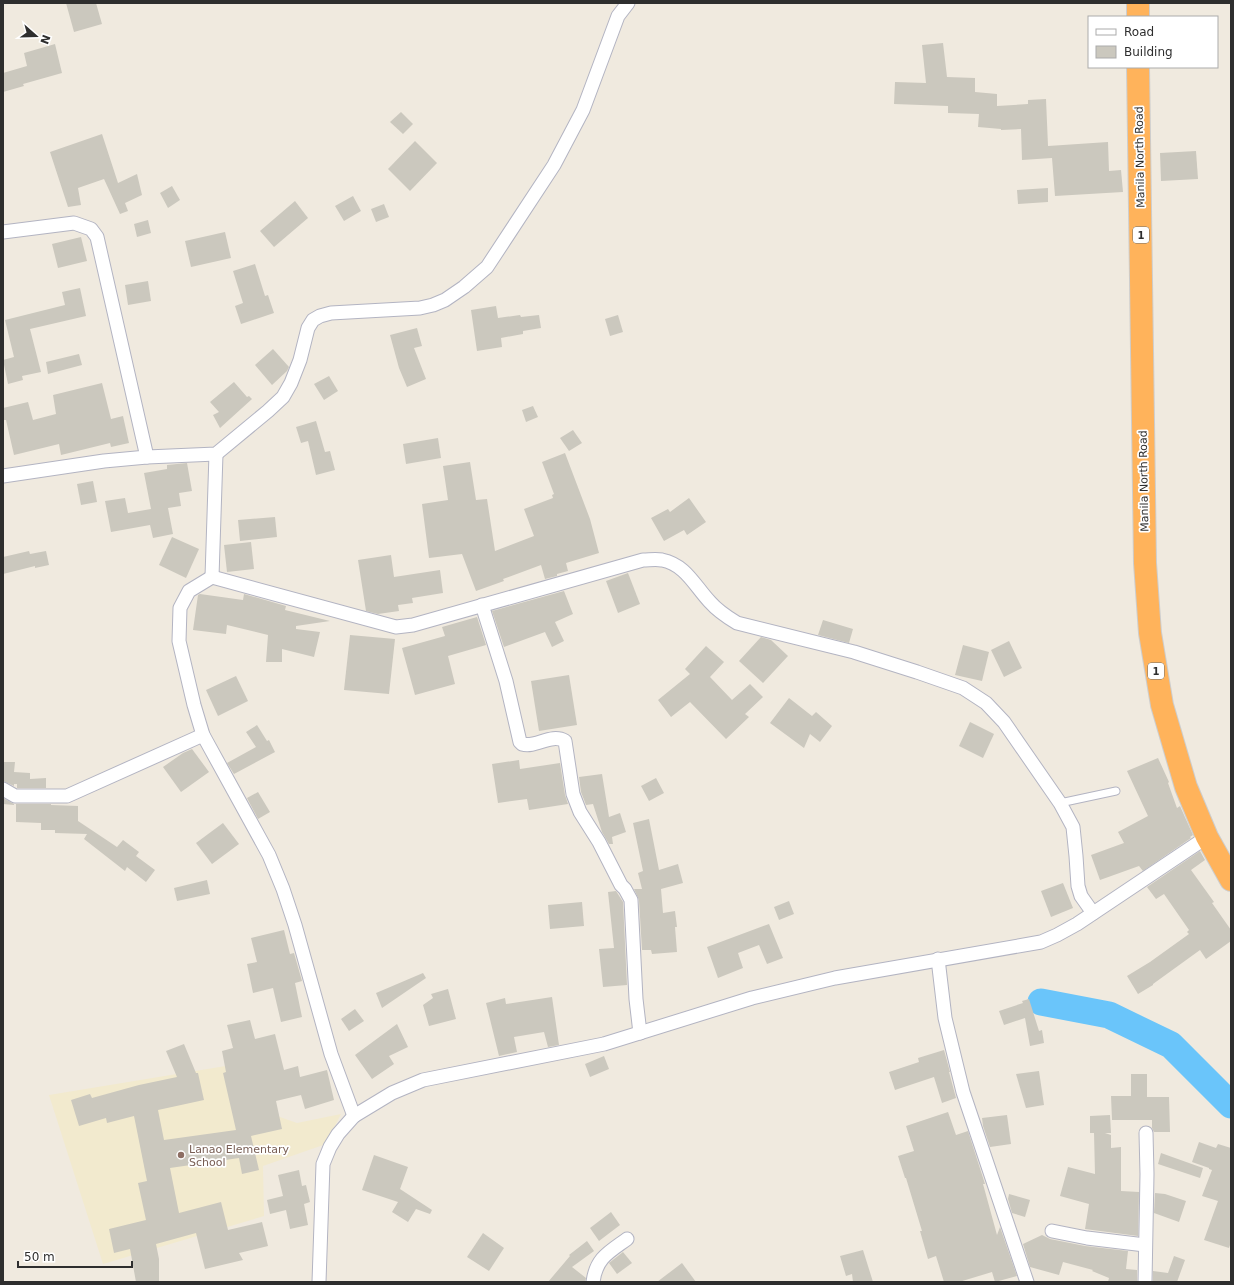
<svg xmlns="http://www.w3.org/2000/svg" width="1234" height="1285" viewBox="0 0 1234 1285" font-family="'DejaVu Sans',sans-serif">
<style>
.education{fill:#f2eace}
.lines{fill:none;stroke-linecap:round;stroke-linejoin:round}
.river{stroke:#6ac5fa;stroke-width:27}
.building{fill:#cbc8be}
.lane-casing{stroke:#b3b4c2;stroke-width:9}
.street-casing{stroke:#b3b4c2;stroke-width:15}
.highway-casing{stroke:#cdcdcd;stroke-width:24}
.lane{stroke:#fff;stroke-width:7}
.street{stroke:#fff;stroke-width:13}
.highway{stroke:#ffb35b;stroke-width:22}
.education-dot{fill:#8d6e63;stroke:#fff;stroke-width:1.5}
.labels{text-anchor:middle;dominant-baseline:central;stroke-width:3.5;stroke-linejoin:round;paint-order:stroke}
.shield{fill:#fff;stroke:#6d6d6d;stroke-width:1}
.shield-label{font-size:10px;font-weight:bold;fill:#2e2e2e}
.street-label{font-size:11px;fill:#2e2e2e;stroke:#fff}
.education-label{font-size:11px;fill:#785e54;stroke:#fff;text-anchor:start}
</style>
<rect width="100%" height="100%" fill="#f0eadf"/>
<path class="education" d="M250,1062L260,1110L297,1123L341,1114L326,1144L263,1166L264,1216L103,1264L49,1095Z"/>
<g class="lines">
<path class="river" d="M1041,1002L1109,1015L1171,1045L1231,1105"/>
</g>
<g class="building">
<path d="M66,3H96L102,24L74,32Z"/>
<path d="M943,43L947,77L975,78V92L997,94V106L1028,104V100L1046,99L1048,146L1108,142L1109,171L1121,170L1123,192L1055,196L1052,158L1022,160L1021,129L1001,130V129L978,127L979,114L948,113V106L894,104L895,82L926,83L922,45Z"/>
<path d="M55,44L62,73L23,84L24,86L3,92V73L27,66L24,53Z"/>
<path d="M401,112L413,124L403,134L390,122Z"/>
<path d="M102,134L118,183L137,174L142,195L125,203L128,211L120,214L104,179L78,188L81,205L68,207L50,152Z"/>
<path d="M415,141L437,163L410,191L388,169Z"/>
<path d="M1196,151L1198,179L1161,181L1160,153Z"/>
<path d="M172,186L180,200L168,208L160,193Z"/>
<path d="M1048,188V202L1018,204L1017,190Z"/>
<path d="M353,196L361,211L344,221L335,206Z"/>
<path d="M295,201L308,218L274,247L260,231Z"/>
<path d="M384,204L389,217L376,222L371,209Z"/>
<path d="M148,220L151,233L137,237L134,224Z"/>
<path d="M225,232L231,258L191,267L185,241Z"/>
<path d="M81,237L87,261L58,268L52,244Z"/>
<path d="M255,264L265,296L268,295L274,313L241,324L235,306L243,303L233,271Z"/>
<path d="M148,281L151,301L128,305L125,285Z"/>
<path d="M80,288L86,316L30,329L41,372L22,376L23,380L8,384L3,360L14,357L5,320L65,305L62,292Z"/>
<path d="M496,306L498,318L520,315L521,317L539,315L541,328L523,331V334L501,338L502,347L477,351L471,310Z"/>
<path d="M618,315L623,332L610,336L605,319Z"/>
<path d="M417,328L422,346L414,348L426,379L407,387L399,368L390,335Z"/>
<path d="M273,349L289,367L287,371L272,385L255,365Z"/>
<path d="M79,354L82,365L48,374L46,362Z"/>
<path d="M329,376L338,391L324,400L314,384Z"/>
<path d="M234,382L247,397L249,396L252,399L220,428L213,415L219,412L210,402Z"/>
<path d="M102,383L111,419L123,416L129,443L111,447L110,443L61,455L59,444L14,455L6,420H3V408L28,402L33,420L56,414L53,395Z"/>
<path d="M533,406L538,417L526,422L522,410Z"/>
<path d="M316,421L325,452L330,451L335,470L316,475L308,441L301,443L296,427Z"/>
<path d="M573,430L582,443L569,451L560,438Z"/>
<path d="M438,438L441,458L406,464L403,444Z"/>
<path d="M565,453L590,519L599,553L566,563L568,571L557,574V576L545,579L541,565L503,579L504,581L476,591L462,554L429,558L422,504L448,500L443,466L470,462L476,500L487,499L495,551L534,536L524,509L553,498L552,495L554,494L542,462Z"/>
<path d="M187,463L192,491L179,493L181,506L168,508L173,534L153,538L150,525L111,532L105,501L125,498L128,513L151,509L144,473L167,469V465Z"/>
<path d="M93,481L97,502L81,505L77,484Z"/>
<path d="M689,498L706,522L687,535L684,530L664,541L651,518L668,509L670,512Z"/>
<path d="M275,517L277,537L240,541L238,520Z"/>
<path d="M172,537L199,549L186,578L159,565Z"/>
<path d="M251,542L254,569L227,572L224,545Z"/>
<path d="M29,551L30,554L46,551L49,565L35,568V566L3,574V557Z"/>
<path d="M391,555L394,577L440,570L443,593L412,598L413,603L398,605L399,611L378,614L366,611L358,560Z"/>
<path d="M628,573L640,604L618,613L606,581Z"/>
<path d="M564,591L573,614L555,622L564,641L552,647L545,632L504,647L492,611Z"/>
<path d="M200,594L243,600L244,594L286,606L285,610L330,621L296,626V629L320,632L314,657L282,649V662H266L268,635L227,625L226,634L193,630L198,595Z"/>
<path d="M477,617L486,645L448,656L455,684L415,695L402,648L445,636L442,627Z"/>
<path d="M823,620L853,629L849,643L818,635Z"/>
<path d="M350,635L395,639L389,694L344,690Z"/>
<path d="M761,637L771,640L788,656L763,683L739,661Z"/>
<path d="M1009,641L1022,668L1004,677L991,650Z"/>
<path d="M963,645L989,652L982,681L955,675Z"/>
<path d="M706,646L724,662L710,677L732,700L750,684L763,697L745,714L749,717L726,739L690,702L671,717L658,700L690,674L685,669Z"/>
<path d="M569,675L577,725L539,731L531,681Z"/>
<path d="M236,676L248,701L218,716L206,690Z"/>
<path d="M789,698L812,716L816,712L832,726L820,742L810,734L804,748L770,723Z"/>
<path d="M970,722L994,734L983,758L959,746Z"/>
<path d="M257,725L267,741L269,740L275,752L234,774L227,763L256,747L246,732Z"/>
<path d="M192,749L209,772L181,792L163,767L183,753Z"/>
<path d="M1158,758L1169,782L1168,783L1177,808L1180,806L1193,835L1190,837L1191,838L1143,871L1139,866L1100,880L1091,855L1124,843L1118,832L1148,816L1127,771Z"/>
<path d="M519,760L520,769L560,763L565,795L568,804L529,810L527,799L498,803L492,764Z"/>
<path d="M3,762H15L14,772L30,773V779L46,778V788H17V784H14V786L3,781Z"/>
<path d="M602,774L609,817L620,813L626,832L612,837L613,844H609L602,832L593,804L586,805L581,792L579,777Z"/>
<path d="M656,778L664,793L649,801L641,786Z"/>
<path d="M258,792L270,812L258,819L247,798Z"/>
<path d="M3,798L14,804V805L3,804Z"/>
<path d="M16,804H51V805L78,806V821L117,847L123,840L139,852L136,856L155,870L146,882L127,867L125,871L84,839L87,834L55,833V830H41V823L16,822Z"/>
<path d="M649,819L659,870L678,864L683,883L661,889L663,913L675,911L677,927H675L677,952L652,954L651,950H642L639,900L634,889H642L638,873L643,871L633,823Z"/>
<path d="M223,823L239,844L212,864L196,843Z"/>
<path d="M1200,851L1205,860L1191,870L1214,902L1212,903L1231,930V941L1206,959L1200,950L1153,984V985L1138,994L1127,976L1150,962L1189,934L1187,932L1189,930L1164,894L1156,899L1147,887Z"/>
<path d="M207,880L210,894L177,901L174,888Z"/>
<path d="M1063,883L1073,908L1051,917L1041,891Z"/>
<path d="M616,891L623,902L627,985L603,987L599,949L614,948L608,892Z"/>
<path d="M789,901L794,914L779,920L774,907Z"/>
<path d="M582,902L584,926L550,929L548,905Z"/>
<path d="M769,924L783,958L767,964L759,945L738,953L743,968L718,978L707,947Z"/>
<path d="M284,930L290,954L294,953L302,981L295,983L302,1017L281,1022L273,988L253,993L247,964L257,962L251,938Z"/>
<path d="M423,973L426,978L382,1008L376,993Z"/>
<path d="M448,989L456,1019L429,1026L423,1005L433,998L431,994Z"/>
<path d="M552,997L559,1045L548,1047L544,1032L514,1037L517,1052L499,1056L486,1003L505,998L506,1004Z"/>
<path d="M1029,999L1039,1031L1042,1030L1044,1043L1030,1046L1025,1018L1004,1025L999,1011L1023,1003L1022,1001Z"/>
<path d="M355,1009L364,1021L349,1031L341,1019Z"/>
<path d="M250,1020L255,1039L275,1034L284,1070L298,1066L300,1077L327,1070L334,1100L305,1109L301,1095L276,1101L282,1129L251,1136L259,1170L242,1174L239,1158L170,1168L179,1213L221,1202L228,1230L262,1222L268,1246L239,1253L243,1260L205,1269L196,1233L156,1244L159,1259V1282H136L130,1249L114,1253L109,1229L146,1220L138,1183L147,1181L134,1116L107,1123L106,1118L79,1126L71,1100L90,1094L92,1098L139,1085L177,1077L166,1051L184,1044L196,1073H198L204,1100L158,1110L164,1140L236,1130L223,1073L226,1072L222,1051L233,1048L227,1025Z"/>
<path d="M397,1024L408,1047L389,1056L394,1064L372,1079L355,1055Z"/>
<path d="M944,1050L950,1072H949L956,1098L942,1103L934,1077L895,1090L889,1072L919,1062L918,1058Z"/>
<path d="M604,1056L609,1069L590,1077L585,1064Z"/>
<path d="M1039,1071L1044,1105L1026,1108L1016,1074Z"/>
<path d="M1131,1074H1147V1097H1169L1170,1132H1154L1152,1128V1120H1112L1111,1096H1131Z"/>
<path d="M948,1112L956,1135L968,1131L985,1184H983L997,1235L1000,1227L1017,1276L995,1282L992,1272L959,1282H944L936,1256L928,1259L920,1231H922L906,1178H905L898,1156L914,1151L906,1126Z"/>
<path d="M1007,1115L1011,1144L990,1147L983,1126L982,1118Z"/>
<path d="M1110,1115L1111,1133H1105L1111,1135V1148L1121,1147V1191L1139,1192L1138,1236L1085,1229L1089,1204L1060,1196L1068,1167L1095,1174L1094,1133H1090V1116Z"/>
<path d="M1199,1142L1216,1148L1218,1144L1231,1148V1242L1229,1248L1204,1240L1218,1201L1202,1196L1212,1170L1209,1169V1168L1192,1162Z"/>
<path d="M1161,1153L1203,1168L1200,1178L1158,1164Z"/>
<path d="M374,1155L408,1167L400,1189L432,1210L430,1214L416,1209L408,1222L392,1212L398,1202L362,1190Z"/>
<path d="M299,1170L302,1186L306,1185L310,1202L304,1204L308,1225L290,1229L286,1210L270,1214L267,1200L283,1196L278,1175Z"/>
<path d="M1155,1193L1165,1194L1186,1201L1179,1222L1154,1213Z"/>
<path d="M1009,1194L1030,1200L1025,1217L1012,1213L1008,1199Z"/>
<path d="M611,1212L620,1225L599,1241L590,1228Z"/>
<path d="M483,1233L504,1248L489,1271L467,1257Z"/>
<path d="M1042,1235L1050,1239L1085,1246L1128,1251L1126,1269L1137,1270V1282H1108L1109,1278L1092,1271L1093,1270L1063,1262L1059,1275L1030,1267L1023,1244Z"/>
<path d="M587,1241L594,1251L572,1267L586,1278L585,1282H548L570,1256L569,1255Z"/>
<path d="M863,1250L873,1282H853L852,1274L846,1276L840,1256Z"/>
<path d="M623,1252L632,1263L617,1274L609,1263Z"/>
<path d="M1174,1256L1185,1260L1177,1282H1153V1271L1168,1273Z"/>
<path d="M682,1263L696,1282H657Z"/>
</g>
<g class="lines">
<g class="lane-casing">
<path id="lane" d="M1060,803L1116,791"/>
</g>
<g class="street-casing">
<g id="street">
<path d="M3,232L74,223L91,229L97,237L147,457"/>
<path d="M3,476L104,461L147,457L216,454L268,411L283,397L291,383L300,360L308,328L313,320L320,316L331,313L420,308L433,305L445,300L464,287L487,267L554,165L583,110L618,16L628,3"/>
<path d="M212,577L216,454"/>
<path d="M482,605L506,681L520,742L522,744C536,748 551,733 565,741L573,794L580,812L599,842L621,885L625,889L631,900L636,999L640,1033"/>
<path d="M3,789L15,796H67L203,735"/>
<path d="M938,959L945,1018L963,1092L1027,1282"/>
<path d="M354,1116L331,1054L295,925L283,889L269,855L203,735L194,705L179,641L180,608L189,591L212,577L396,627L413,625L643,560C649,560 656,559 662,560C686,565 694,585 710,602C717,610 727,617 737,623L854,652L917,672L963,688L986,703L1004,722L1060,803L1073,827L1076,856L1078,886L1081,896L1093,913"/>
<path d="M1052,1231L1087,1238L1145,1245"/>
<path d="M319,1282L323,1164L330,1147L338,1134L354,1116L392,1093L423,1080L604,1044L752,998L835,978L1041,942L1057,935L1077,924L1207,837"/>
<path d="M593,1282C596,1258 609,1252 627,1239"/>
<path d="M1145,1282L1147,1174L1146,1133"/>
</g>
</g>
<g class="highway-casing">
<g id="highway">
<path d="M1138,3V17"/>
<path d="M1138,67L1145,563L1150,633L1162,705L1186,787L1207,837L1231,880"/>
</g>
</g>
<use href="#lane" class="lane"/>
<use href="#street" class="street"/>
<use href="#highway" class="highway"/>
</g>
<circle class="education-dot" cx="181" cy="1155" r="4"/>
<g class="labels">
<g class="shield">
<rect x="1133" y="227" width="16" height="16" rx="3"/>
<rect x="1148" y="663" width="16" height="16" rx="3"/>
</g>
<g class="shield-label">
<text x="1141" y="235">1</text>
<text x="1156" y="671">1</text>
</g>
<g class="street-label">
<text transform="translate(1140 157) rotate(-91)">Manila North Road</text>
<text transform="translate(1144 481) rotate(-91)">Manila North Road</text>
</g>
<g class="education-label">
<text x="189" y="1149">Lanao Elementary<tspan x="189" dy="13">School</tspan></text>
</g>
</g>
<rect width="1234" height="1285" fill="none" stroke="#2e2e2e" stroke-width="8"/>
<rect x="1088" y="16" width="130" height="52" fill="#ffffff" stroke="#ababab"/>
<rect x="1096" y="29" width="20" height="6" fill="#ffffff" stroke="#ababab"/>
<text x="1124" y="36" font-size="12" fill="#2e2e2e">Road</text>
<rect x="1096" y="46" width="20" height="12" fill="#cbc8be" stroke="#ababab"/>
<text x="1124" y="56" font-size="12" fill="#2e2e2e">Building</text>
<g transform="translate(36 36) rotate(110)" stroke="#ffffff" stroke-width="3" paint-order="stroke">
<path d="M0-3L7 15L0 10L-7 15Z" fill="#2e2e2e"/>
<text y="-6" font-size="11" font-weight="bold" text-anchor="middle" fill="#2e2e2e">N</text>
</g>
<path d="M18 1261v6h114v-6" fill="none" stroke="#2e2e2e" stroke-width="2"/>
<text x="24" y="1261" font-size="12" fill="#2e2e2e" stroke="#ffffff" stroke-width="3" paint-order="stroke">50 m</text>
</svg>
